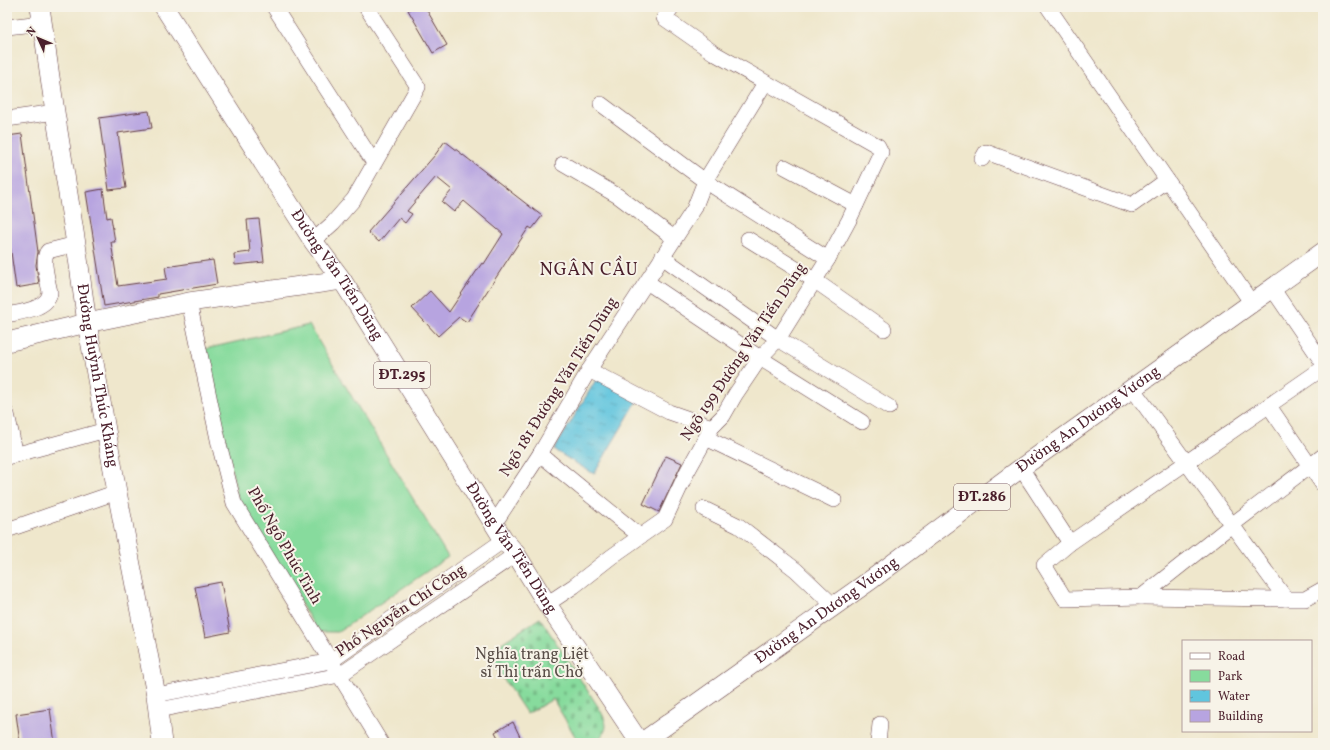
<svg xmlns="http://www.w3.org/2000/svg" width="1330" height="750" viewBox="0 0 1330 750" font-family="Vollkorn,serif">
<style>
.cemetery{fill:url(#cemetery-stones);stroke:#687d64}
.park{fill:#87db9d;stroke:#687d64}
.water{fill:url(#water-ripples);stroke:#557284}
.building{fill:#b7a4e0}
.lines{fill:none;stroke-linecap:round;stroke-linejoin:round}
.minor-casing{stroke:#633d43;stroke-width:16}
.major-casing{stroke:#633d43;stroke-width:20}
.minor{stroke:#fff;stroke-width:15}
.major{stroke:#fff;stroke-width:19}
.labels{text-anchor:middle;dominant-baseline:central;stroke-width:4;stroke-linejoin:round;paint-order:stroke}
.shield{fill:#f7f3e8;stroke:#7e5f64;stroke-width:1}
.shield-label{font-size:15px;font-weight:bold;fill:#4a1f2b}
.street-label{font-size:16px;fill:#4a1f2b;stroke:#f7f3e8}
.park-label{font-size:16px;fill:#594e48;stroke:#f7f3e8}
.quarter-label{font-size:18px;letter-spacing:1px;fill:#4a1f2b;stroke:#f7f3e8}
</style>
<defs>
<pattern id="cemetery-stones" width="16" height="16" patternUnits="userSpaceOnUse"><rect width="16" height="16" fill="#87db9d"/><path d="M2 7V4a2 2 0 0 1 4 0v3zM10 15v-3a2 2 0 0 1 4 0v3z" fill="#76bc87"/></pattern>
<pattern id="water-ripples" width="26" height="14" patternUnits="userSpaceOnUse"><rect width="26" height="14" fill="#60c5de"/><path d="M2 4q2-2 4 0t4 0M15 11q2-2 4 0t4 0" fill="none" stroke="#519fb4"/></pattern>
</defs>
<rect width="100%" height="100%" fill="#f7f3e8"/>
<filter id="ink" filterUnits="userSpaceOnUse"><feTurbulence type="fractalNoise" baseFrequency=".025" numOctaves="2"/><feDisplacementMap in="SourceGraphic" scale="8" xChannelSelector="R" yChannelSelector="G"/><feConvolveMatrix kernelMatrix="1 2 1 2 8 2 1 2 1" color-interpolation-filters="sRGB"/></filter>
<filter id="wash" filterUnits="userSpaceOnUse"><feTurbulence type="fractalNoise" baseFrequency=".012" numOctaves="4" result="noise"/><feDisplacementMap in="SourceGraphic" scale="16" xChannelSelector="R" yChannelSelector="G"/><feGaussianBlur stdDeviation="0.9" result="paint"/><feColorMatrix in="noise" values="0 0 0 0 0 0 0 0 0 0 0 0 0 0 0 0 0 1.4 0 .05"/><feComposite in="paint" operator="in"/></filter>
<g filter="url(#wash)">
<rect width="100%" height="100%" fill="#efe7cc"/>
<path class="cemetery" d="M540,618L599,708C608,724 610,730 594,743H579L553,699L527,714L486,653Z"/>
<path class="park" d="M309,325L448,557L338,632H318L238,499L205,349Z"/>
<path class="water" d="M597,378L637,401L594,474L554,450Z"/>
<g id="blocks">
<g class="building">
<path d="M413,7H425L447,45L433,53L408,10Z"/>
<path d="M149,111L152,128L118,133L126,188L109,190L99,118Z"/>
<path d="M22,134L38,252L36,265L39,284L16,288L7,223V136Z"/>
<path d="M445,141L542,216L532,229L529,227L467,322L459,317L438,336L412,308L430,291L449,312L482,263L484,264L503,234L464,201L454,212L442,202L452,190L436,177L407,211L412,214L405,223L399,218L379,242L368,232L435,155Z"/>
<path d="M103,189L107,218L111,217L115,242H111L118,286L167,279L165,267L213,260L217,284L158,294V297L104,306L86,192Z"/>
<path d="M259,219L264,262L235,265L234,254L250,252L247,220Z"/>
<path d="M666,456L682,463L659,512L643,504Z"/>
<path d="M221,582L230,632L205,637L195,587Z"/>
<path d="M50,709L55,743H20L16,714Z"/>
<path d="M513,722L523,743H501L495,732Z"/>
</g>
</g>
</g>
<g filter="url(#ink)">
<use href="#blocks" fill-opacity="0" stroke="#633d43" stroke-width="1"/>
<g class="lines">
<g class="minor-casing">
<g id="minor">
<path d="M274,7L374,163"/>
<path d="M1048,7L1251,302"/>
<path d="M7,27L42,23"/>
<path d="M601,104L705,181L828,259"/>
<path d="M7,119L55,112"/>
<path d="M982,159L986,152L1132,205L1167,180"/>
<path d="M563,164L618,196L674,238"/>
<path d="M785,167L856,205"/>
<path d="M748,239L814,280L884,329"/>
<path d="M313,241L333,223L354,199L418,87L366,7"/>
<path d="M662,257L778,339L889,407"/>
<path d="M647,282L760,358L862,422"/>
<path d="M1272,288L1323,363"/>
<path d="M189,302L219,444L234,503L381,743"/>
<path d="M7,315C20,312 49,309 50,292C48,282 41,258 48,251L76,244"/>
<path d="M1323,368L1070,543L1044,565L1065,599L1141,597L1229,527L1323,456"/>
<path d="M589,370L669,412L712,427"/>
<path d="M1132,388L1286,599H1305L1323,589"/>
<path d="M1269,406L1323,485"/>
<path d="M7,414L16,455"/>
<path d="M706,438L834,500"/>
<path d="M540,454L640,536"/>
<path d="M7,457L106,430"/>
<path d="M1021,468L1070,543"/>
<path d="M704,509L739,526L796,570L834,606"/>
<path d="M494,524L540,454L589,370L694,209L705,181L765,83"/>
<path d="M7,530L117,492"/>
<path d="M1141,597L1286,599"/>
<path d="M547,604L574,586L611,557L665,519L687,472L712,427L723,416L735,395L760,358L778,339L828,259L849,220L881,152L878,146L714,53L664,18L672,7"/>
<path d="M156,695L331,661L504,540"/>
<path d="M158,710L340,675L516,554"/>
<path d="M878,743L880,724"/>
</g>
</g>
<g class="major-casing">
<g id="major">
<path id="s1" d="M40,7L55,112L76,244L87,323L117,492L156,695L162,743"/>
<path id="s2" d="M164,7L313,241L342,280L504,540L516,554L547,604L640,743"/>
<path d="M7,342L87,323L189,302L342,280"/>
<path id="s3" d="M641,743L872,579L1021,468L1323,252"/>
</g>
</g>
<use href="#minor" class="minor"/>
<use href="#major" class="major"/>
</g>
</g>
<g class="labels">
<g class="shield">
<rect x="374" y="362" width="56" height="26" rx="3"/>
<rect x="954" y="484" width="56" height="26" rx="3"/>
</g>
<g class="shield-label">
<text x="402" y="375">ĐT.295</text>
<text x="982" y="497">ĐT.286</text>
</g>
<g class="street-label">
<text stroke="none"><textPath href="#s2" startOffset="319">Đường Văn Tiến Dũng</textPath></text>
<text transform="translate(744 352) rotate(-56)">Ngõ 199 Đường Văn Tiến Dũng</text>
<text stroke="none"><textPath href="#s1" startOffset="373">Đường Huỳnh Thúc Kháng</textPath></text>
<text transform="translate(559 387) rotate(-58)">Ngõ 181 Đường Văn Tiến Dũng</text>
<text stroke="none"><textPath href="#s3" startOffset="552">Đường An Dương Vương</textPath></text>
<text transform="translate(284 546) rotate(60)">Phố Ngô Phúc Tinh</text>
<text stroke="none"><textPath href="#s2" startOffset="643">Đường Văn Tiến Dũng</textPath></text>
<text stroke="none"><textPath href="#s3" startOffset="228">Đường An Dương Vương</textPath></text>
<text transform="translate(401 611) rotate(-34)">Phố Nguyễn Chí Công</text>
</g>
<g class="park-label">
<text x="532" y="655">Nghĩa trang Liệt<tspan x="532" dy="18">sĩ Thị trấn Chờ</tspan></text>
</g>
<g class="quarter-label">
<text x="589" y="270">NGÂN CẦU</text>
</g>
</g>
<rect width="1330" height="750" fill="none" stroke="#f7f3e8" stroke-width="24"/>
<rect x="1182" y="640" width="130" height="92" fill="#f7f3e8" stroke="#b29e9c"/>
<rect x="1190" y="653" width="20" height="6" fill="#ffffff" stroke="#b29e9c"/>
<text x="1218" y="660" font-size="12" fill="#4a1f2b">Road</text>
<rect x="1190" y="670" width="20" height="12" fill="#87db9d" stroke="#b29e9c"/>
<text x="1218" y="680" font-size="12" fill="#4a1f2b">Park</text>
<rect x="1190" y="690" width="20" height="12" fill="url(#water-ripples)" stroke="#b29e9c"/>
<text x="1218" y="700" font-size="12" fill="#4a1f2b">Water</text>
<rect x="1190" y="710" width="20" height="12" fill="#b7a4e0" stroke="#b29e9c"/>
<text x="1218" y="720" font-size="12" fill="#4a1f2b">Building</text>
<g transform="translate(38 38) rotate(314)" stroke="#f7f3e8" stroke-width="3" paint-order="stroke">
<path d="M0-3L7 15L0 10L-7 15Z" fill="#4a1f2b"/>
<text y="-6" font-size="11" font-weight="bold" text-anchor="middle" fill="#4a1f2b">N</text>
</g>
</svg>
